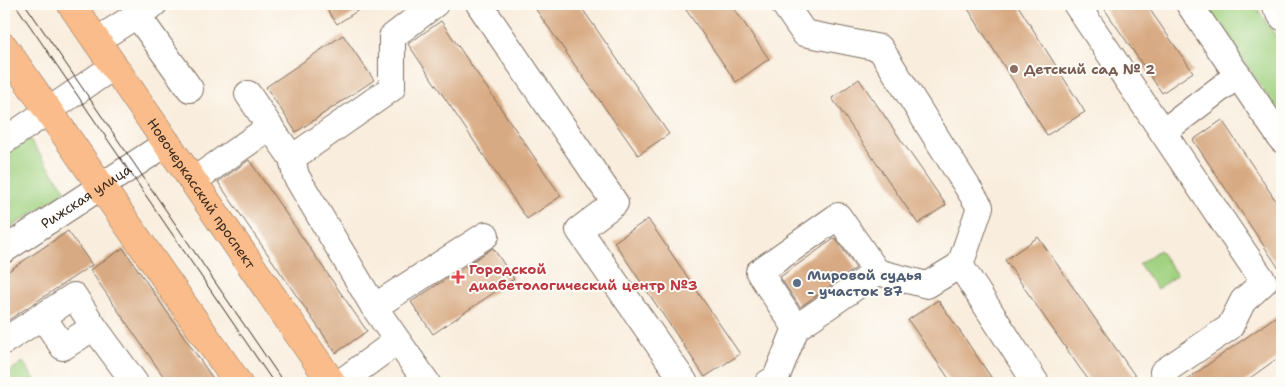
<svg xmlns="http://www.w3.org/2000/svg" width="1286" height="387" viewBox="0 0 1286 387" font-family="'Shantell Sans',sans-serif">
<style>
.green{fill:#a1d281;stroke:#6e7e50}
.building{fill:#d8aa83}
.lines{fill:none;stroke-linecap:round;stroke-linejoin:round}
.minor-casing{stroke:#7e6e61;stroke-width:28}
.major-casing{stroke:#7e6e61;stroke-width:29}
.minor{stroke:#fff;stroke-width:26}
.major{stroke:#f9bc8a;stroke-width:28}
.tram{stroke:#3b2a1e;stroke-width:1}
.education-dot{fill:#8d6e63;stroke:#fdfcf7;stroke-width:2}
.health-dot{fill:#e0444e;stroke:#fdfcf7;stroke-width:2}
.service-dot{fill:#5c6f8a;stroke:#fdfcf7;stroke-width:2}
.labels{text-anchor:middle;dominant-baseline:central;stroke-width:4;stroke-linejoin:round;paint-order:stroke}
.education-label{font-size:14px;font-weight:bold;fill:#785e54;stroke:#fdfcf7;text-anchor:start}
.street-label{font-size:14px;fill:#3b2a1e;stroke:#fdfcf7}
.health-label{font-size:14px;font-weight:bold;fill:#be3a42;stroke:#fdfcf7;text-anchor:start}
.service-label{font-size:14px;font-weight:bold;fill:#4e5e75;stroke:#fdfcf7;text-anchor:start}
</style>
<rect width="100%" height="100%" fill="#fdfcf7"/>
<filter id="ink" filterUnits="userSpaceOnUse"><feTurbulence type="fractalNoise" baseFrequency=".02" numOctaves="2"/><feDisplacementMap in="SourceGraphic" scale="10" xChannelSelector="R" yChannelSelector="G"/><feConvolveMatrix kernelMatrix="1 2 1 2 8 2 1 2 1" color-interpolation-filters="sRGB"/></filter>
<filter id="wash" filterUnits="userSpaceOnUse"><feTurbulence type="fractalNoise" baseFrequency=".0096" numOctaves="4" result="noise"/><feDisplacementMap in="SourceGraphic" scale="20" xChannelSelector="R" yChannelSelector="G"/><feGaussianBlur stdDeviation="1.12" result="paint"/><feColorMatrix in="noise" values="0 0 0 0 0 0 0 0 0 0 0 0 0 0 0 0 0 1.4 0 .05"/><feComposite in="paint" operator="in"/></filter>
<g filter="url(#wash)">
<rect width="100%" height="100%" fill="#f9eddd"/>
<g class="green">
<path d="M1204,4H1254L1282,45V117Z"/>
<path d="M29,139L66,191L4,232V155Z"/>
<path d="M1159,250L1177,275L1157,289L1139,264Z"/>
<path d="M23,362L37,383H4V375Z"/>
</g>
<g id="blocks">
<g class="building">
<path d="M323,4H368L337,24Z"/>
<path d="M532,4H579L669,134L638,155Z"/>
<path d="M682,4H731L769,59L736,82Z"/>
<path d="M965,4H1017L1085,112L1047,135Z"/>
<path d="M1101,4H1146L1193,72L1162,93Z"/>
<path d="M441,21L561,196L527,219L408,44Z"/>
<path d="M343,35L374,80L296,132L266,87Z"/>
<path d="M859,79L946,205L918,224L832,98Z"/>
<path d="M1222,120L1282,210V273L1193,140Z"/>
<path d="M249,160L367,331L336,353L218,182Z"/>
<path d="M648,219L740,354L705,377L614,242Z"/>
<path d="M68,231L92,265L4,323V274Z"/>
<path d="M1038,237L1140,383H1091L1079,367L1005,260Z"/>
<path d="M835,238L856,268L800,307L780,277Z"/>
<path d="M123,248L216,383H168L90,270Z"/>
<path d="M493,248L514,279L433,334L411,302Z"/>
<path d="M938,300L953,321L995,383H952L908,320Z"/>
<path d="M1282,312V355L1243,383H1182Z"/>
</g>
</g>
</g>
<g filter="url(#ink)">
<use href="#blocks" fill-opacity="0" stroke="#7e6e61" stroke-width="1"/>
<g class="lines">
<g class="minor-casing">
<g id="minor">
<path d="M479,4L615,203L579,230L685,383"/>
<path d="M1076,4L1264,282L1243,301L1230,327L1163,372"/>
<path d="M1189,4L1282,140"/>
<path d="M1274,4L1282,17"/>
<path d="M137,15L190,89"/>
<path d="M96,41L154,4"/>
<path d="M248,94L270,127"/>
<path d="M1163,132L1238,75"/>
<path d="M4,141L114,66"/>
<path d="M292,158L296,176L374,307L427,383"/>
<path d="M193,181L270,127L292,158L381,96L392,88V37L435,4"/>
<path id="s1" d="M4,250L167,143"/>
<path d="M960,265L1036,383"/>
<path d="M374,307L486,235"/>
<path d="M43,317L63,347L94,327"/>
<path d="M796,328L877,272"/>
<path d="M4,341L74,296L94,327L135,383"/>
<path d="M340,383L397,341"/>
<path d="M768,383L776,378L796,328L759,272L838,216L877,272L927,285L960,265L980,207L880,48L804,33L784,4"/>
</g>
</g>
<g class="major-casing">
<g id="major">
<path id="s2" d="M71,4L332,383"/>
<path d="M4,47L238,383"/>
</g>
</g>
<use href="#minor" class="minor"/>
<use href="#major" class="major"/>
<g class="tram">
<path d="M15,4L274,383"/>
<path d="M25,4L284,383"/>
</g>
</g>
</g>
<circle class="education-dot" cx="1014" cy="69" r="5"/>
<path class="health-dot" d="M455.5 269.5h5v5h5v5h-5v5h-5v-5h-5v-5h5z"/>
<circle class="service-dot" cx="797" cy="283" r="5"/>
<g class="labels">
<g class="education-label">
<text x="1024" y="69">Детский сад № 2</text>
</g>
<g class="street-label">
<text stroke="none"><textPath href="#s2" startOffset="230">Новочеркасский проспект</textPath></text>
<text stroke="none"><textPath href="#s1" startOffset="98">Рижская улица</textPath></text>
</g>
<g class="health-label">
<text x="469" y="269">Городской<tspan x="469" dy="16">диабетологический центр №3</tspan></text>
</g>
<g class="service-label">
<text x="807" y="275">Мировой судья<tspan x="807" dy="16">- участок 87</tspan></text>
</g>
</g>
<rect width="1286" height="387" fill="none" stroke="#fdfcf7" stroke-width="20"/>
</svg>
